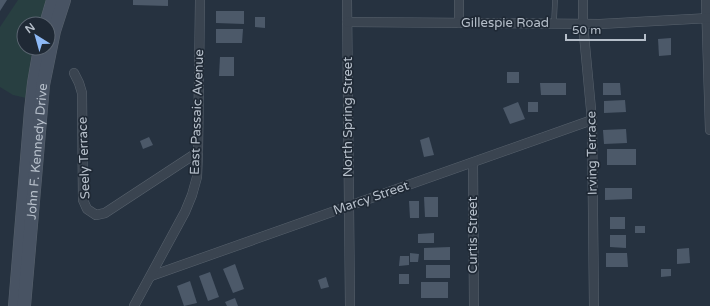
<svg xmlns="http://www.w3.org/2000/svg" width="710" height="306" viewBox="0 0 710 306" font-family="'Varela Round',sans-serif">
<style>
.green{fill:#283f41}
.building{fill:#4c5969}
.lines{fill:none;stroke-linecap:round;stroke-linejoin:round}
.lane-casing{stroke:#58626d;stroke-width:5.5}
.street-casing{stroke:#58626d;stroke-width:10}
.secondary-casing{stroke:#58626d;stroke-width:14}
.lane{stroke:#3a4450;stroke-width:4.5}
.street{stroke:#3a4450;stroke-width:9}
.secondary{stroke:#485363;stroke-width:13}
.labels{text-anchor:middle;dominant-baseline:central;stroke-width:3.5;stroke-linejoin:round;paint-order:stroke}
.street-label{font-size:13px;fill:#b6bfca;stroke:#1f2935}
</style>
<rect width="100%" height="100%" fill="#263240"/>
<path class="green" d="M18,0H48L40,24H24V48H32L26,98L13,95L0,87V27Z"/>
<g class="building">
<path d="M0,0H7L0,11Z"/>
<path d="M133,0H168V6L133,5Z"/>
<path d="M216,11H244V24L216,23Z"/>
<path d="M255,17H265V28L255,27Z"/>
<path d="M216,29H243L242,43H216Z"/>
<path d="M671,38V55L659,56L658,39Z"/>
<path d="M220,57H234V76H219Z"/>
<rect x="507" y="72" width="12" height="11"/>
<path d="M540,83H566V95H541Z"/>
<path d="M603,83H620L621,95H603Z"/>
<path d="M625,100L626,112L604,113V101Z"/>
<path d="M518,102L525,119L510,124L503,108Z"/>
<rect x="528" y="102" width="10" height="10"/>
<path d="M626,129L627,143L604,144L603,130Z"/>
<path d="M149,137L153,145L143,149L140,141Z"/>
<path d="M429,137L434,155L424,157L420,140Z"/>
<rect x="607" y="149" width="29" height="16"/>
<path d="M605,188H632V199L605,200Z"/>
<path d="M424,197H438V217H425Z"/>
<path d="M409,201H419V218H410Z"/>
<rect x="610" y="217" width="15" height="12"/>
<rect x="635" y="226" width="10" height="7"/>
<path d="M434,233V243H418V234Z"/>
<path d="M610,235H626V248L610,247Z"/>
<path d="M450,247V260H424V248Z"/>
<path d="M689,248L690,263L677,264V249Z"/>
<path d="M410,253L419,254L418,262H410Z"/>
<path d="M606,253H627L628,267H606Z"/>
<path d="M400,256H409V265L399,266Z"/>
<path d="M235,264L244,289L233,293L223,269Z"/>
<rect x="426" y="265" width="24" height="13"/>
<path d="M661,269H671V276L661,277Z"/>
<path d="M210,272L219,297L208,301L199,276Z"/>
<rect x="399" y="274" width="10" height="10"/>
<path d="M326,277L329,287L321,289L318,280Z"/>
<path d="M190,281L197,303L184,306L177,286Z"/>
<rect x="421" y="282" width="27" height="16"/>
<path d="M235,298L238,306H227L225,302Z"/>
</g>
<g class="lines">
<g class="lane-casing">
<path id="lane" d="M554,23L555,0"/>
</g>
<g class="street-casing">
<g id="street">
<path d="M347,0L350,306"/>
<path d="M459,0V23"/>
<path d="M583,0V24L592,120L594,306"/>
<path d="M706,0L710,130"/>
<path d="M347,22L600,24L710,18"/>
<path d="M74,73L79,83L82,93L83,200L87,209L96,215L105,213L198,152"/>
<path d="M473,163L474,306"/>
<path d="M151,276L592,120"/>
<path d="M134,306L185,212L192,195L197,177L198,152L200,0"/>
</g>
</g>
<g class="secondary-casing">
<g id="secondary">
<path d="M46,24L53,0"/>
<path d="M15,306L31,110L34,83L40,48"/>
<path id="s1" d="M24,306L43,85L54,31L64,0"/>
</g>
</g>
<use href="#lane" class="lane"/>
<use href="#street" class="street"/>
<use href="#secondary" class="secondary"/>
</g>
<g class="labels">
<g class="street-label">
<text x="505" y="23">Gillespie Road</text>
<text transform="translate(197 112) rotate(-88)">East Passaic Avenue</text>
<text transform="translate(348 117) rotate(-90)">North Spring Street</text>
<text stroke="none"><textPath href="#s1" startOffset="155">John F. Kennedy Drive</textPath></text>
<text transform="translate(592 153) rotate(-91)">Irving Terrace</text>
<text transform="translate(84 158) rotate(-92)">Seely Terrace</text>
<text transform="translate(371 198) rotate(-19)">Marcy Street</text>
<text transform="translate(473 235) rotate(-90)">Curtis Street</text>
</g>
</g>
<g transform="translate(36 36) rotate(323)"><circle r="19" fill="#1f2935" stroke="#5b6571"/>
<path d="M0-3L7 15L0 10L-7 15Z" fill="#8ebaf7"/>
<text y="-6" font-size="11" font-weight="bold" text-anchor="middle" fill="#b6bfca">N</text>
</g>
<path d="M566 34v6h79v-6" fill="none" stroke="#b6bfca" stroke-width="2"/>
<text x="572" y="34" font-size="12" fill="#b6bfca" stroke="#1f2935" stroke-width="3" paint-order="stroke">50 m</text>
</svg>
